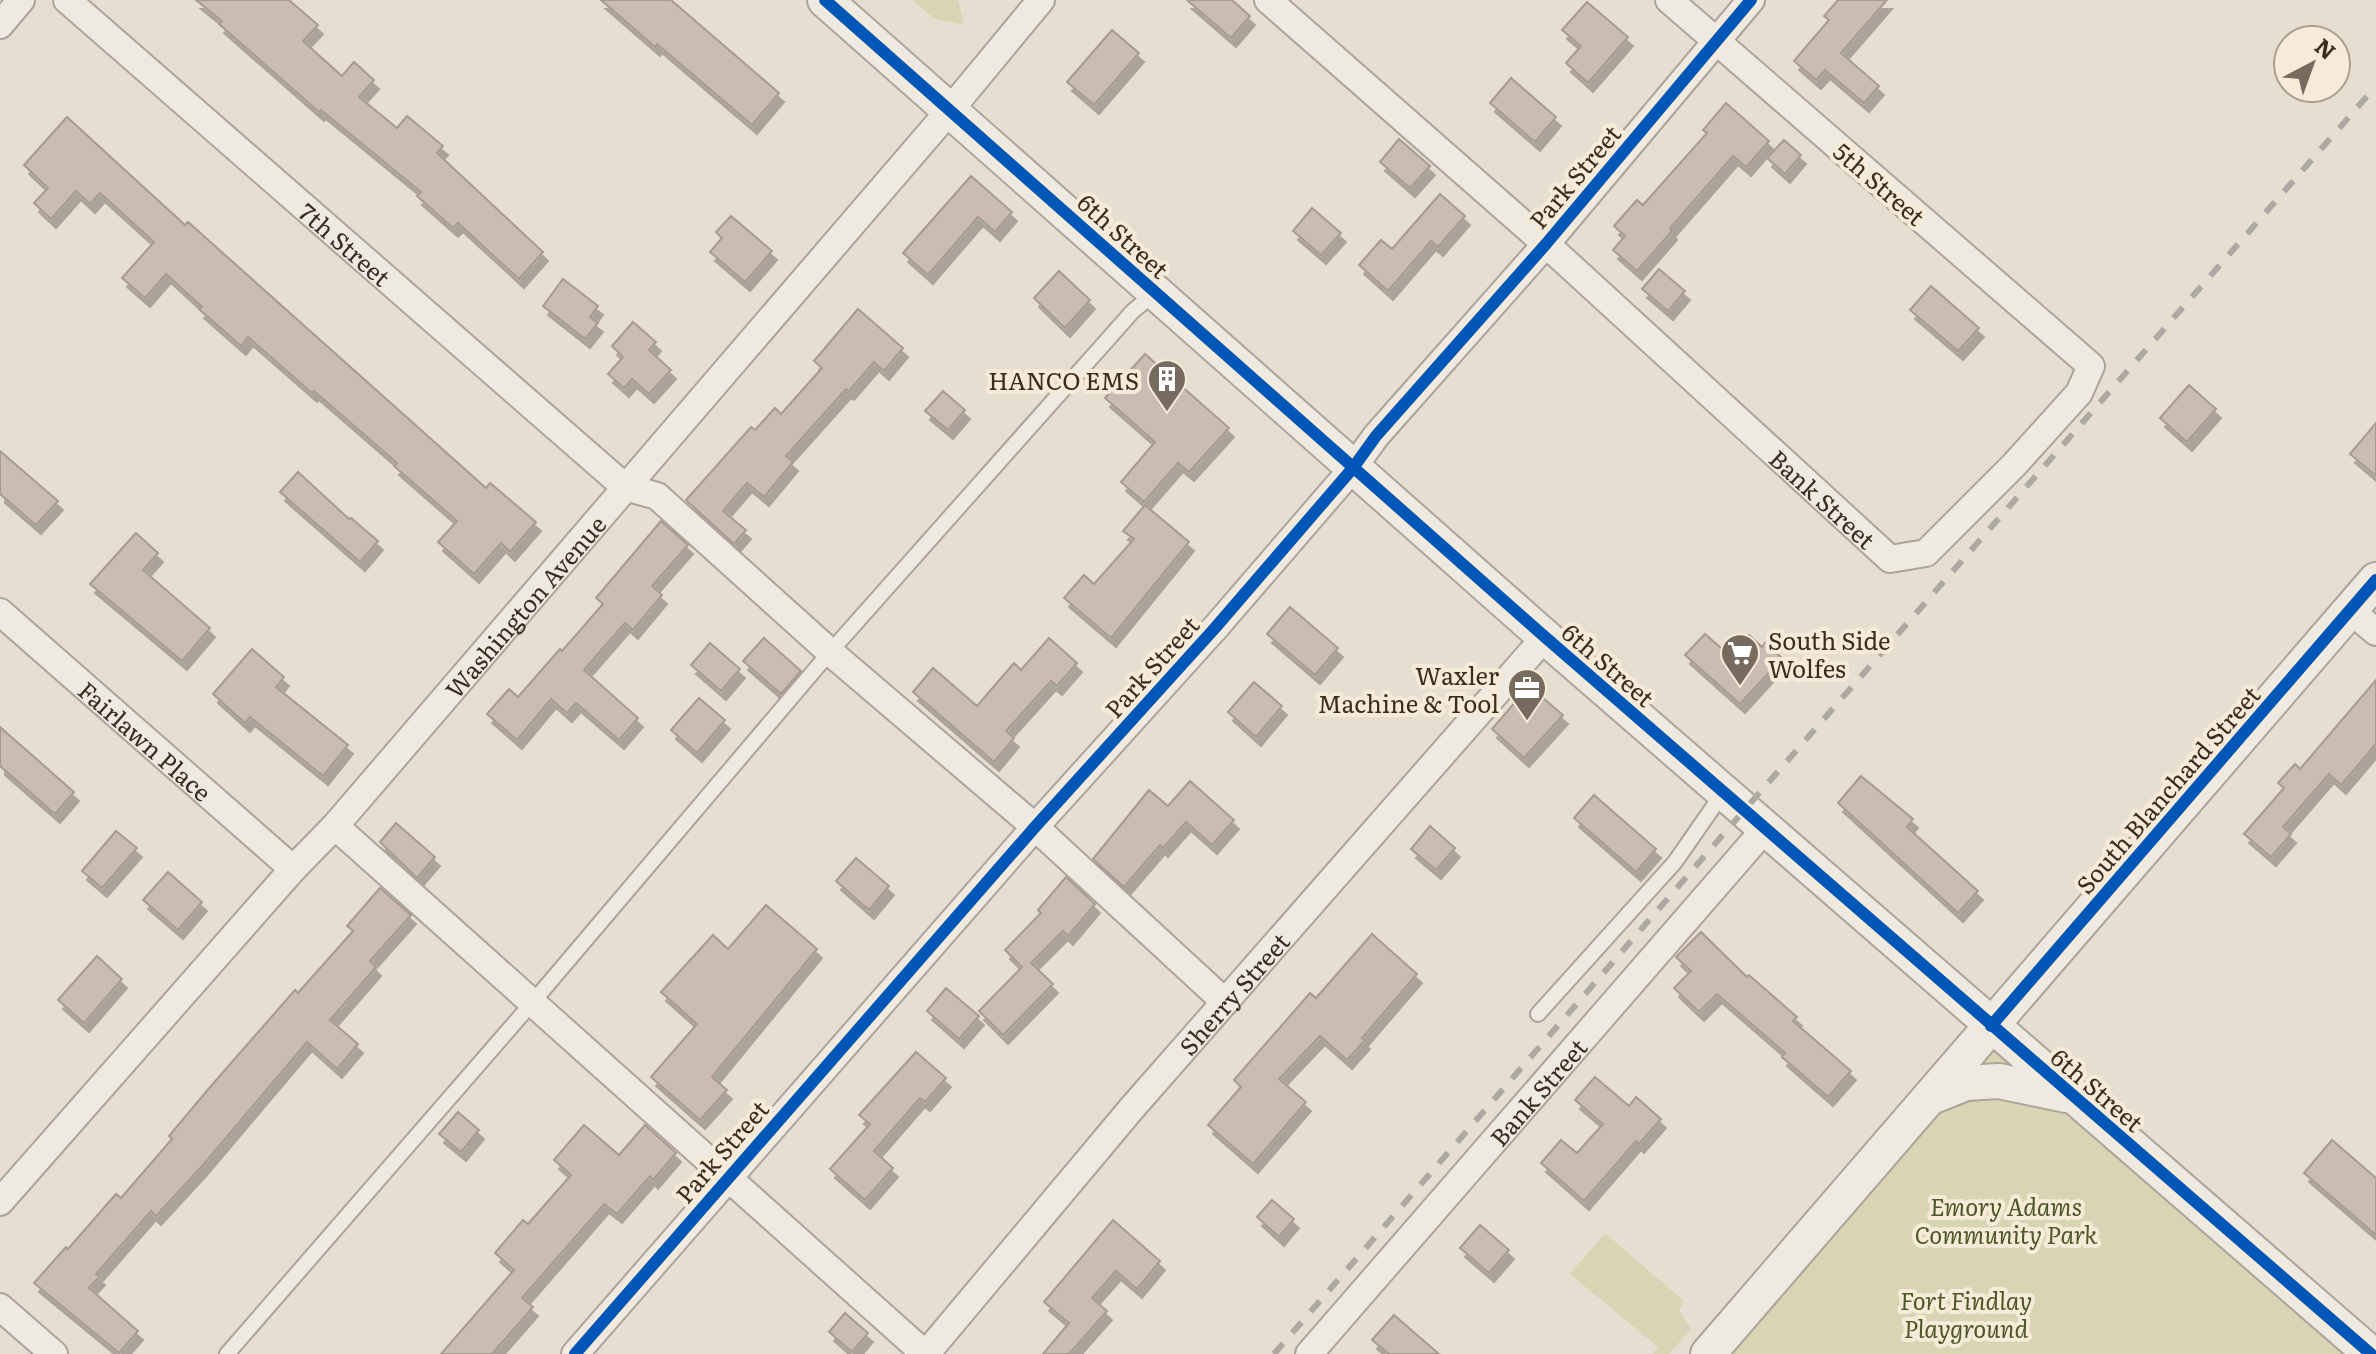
<svg xmlns="http://www.w3.org/2000/svg" width="2376" height="1354" viewBox="0 0 2376 1354" font-family="Literata,serif">
<style>
.green{fill:#d7d5b4}
.building{fill:#cabcb2;stroke:#a79a90;stroke-width:2;filter:url(#shadow)}
.lines{fill:none;stroke-linecap:round;stroke-linejoin:round}
.service-casing{stroke:#aca399;stroke-width:18}
.minor-casing{stroke:#aca399;stroke-width:30}
.tertiary-casing{stroke:#aca399;stroke-width:38}
.service{stroke:#eeeae2;stroke-width:14}
.minor{stroke:#eeeae2;stroke-width:26}
.tertiary{stroke:#eeeae2;stroke-width:34}
.rail{stroke:#aea8a2;stroke-width:6;stroke-dasharray:14 14;stroke-linecap:butt}
.cycleway-casing{stroke:#f6ebd8;stroke-width:17}
.cycleway{stroke:#0057b8;stroke-width:12}
.labels{text-anchor:middle;dominant-baseline:central;stroke-width:8;stroke-linejoin:round;paint-order:stroke}
.street-label{font-size:24px;fill:#3b2c21;stroke:#f6ebd8}
.poi-label{font-size:24px;fill:#3b2c21;stroke:#f6ebd8;text-anchor:end}
.park-label{font-size:24px;font-style:italic;fill:#4e5728;stroke:#f6ebd8}
</style>
<defs>
<filter id="shadow"><feDropShadow dx="5" dy="9" stdDeviation="0" flood-color="#0004"/></filter>
</defs>
<rect width="100%" height="100%" fill="#e6ded1"/>
<g class="green">
<path d="M912,0H958L964,25L935,19Z"/>
<path d="M1991,1026L2371,1354H1709Z"/>
<path d="M1605,1233L1684,1301L1679,1310L1691,1329L1669,1354H1653L1658,1347L1570,1274Z"/>
</g>
<g class="building">
<path d="M196,0H289L318,25L303,41L342,76L354,62L374,80L359,97L397,128L407,116L443,146L437,153L543,252L519,279L458,223L453,228L417,196L421,192L321,110L319,112L219,24L222,21Z"/>
<path d="M601,0H671L779,93L752,125L657,44L655,47Z"/>
<path d="M1187,0H1232L1250,16L1231,38Z"/>
<path d="M1838,0H1887L1841,53L1879,86L1864,103L1825,70L1816,80L1794,61L1829,20L1824,16Z"/>
<path d="M1587,2L1628,37L1588,83L1566,63L1581,46L1562,30Z"/>
<path d="M1112,30L1139,53L1094,105L1067,82Z"/>
<path d="M1511,78L1556,117L1535,142L1490,103Z"/>
<path d="M1726,103L1769,141L1746,167L1733,156L1670,228L1672,231L1637,271L1613,250L1625,236L1614,226L1637,200L1643,205L1707,133L1703,130Z"/>
<path d="M67,117L185,225L188,222L486,488L490,483L536,522L510,552L501,543L474,574L438,542L457,521L394,466L397,463L314,391L312,393L248,337L241,346L199,309L202,307L166,274L145,298L122,278L154,242L100,193L90,204L76,191L51,219L34,203L48,188L24,165Z"/>
<path d="M1399,139L1430,166L1410,188L1380,162Z"/>
<path d="M1784,140L1801,155L1785,174L1767,158Z"/>
<path d="M971,176L1012,212L995,232L978,217L928,275L903,253Z"/>
<path d="M1440,194L1465,216L1438,247L1431,241L1388,291L1359,265L1381,240L1392,249Z"/>
<path d="M1312,208L1341,233L1321,255L1293,231Z"/>
<path d="M731,216L772,251L745,282L710,252L722,238L716,232Z"/>
<path d="M1659,269L1685,291L1668,311L1642,289Z"/>
<path d="M1059,271L1090,300L1065,328L1034,298Z"/>
<path d="M563,279L598,306L590,317L598,323L585,339L543,306Z"/>
<path d="M1931,286L1979,328L1958,351L1910,310Z"/>
<path d="M858,309L903,348L884,371L874,362L849,391L846,389L786,456L793,462L764,497L747,483L723,511L746,530L734,544L686,500L751,427L755,430L775,408L781,414L822,368L814,361Z"/>
<path d="M633,322L656,342L649,350L671,370L649,394L632,379L624,388L608,374L623,357L612,346Z"/>
<path d="M1145,354L1229,428L1189,472L1178,463L1144,502L1121,482L1155,442L1105,398Z"/>
<path d="M2189,385L2216,409L2187,442L2160,418Z"/>
<path d="M943,391L965,410L948,430L925,411Z"/>
<path d="M2376,423V476L2350,454Z"/>
<path d="M0,451L58,501L36,525L0,494Z"/>
<path d="M298,472L349,519L351,518L378,541L360,562L280,492Z"/>
<path d="M1145,505L1189,542L1111,638L1064,598L1084,575L1094,584L1134,539L1123,531Z"/>
<path d="M661,521L688,545L652,586L662,595L633,630L625,623L584,670L638,718L619,740L576,703L567,713L551,699L517,740L487,714L509,689L518,697L560,649L562,651L603,604L596,598Z"/>
<path d="M136,533L158,553L143,570L210,628L182,661L90,584Z"/>
<path d="M1290,607L1338,648L1315,675L1267,634Z"/>
<path d="M1705,634L1730,656L1749,635L1762,647L1765,643L1782,658L1740,704L1685,655Z"/>
<path d="M764,638L801,671L781,694L743,661Z"/>
<path d="M1049,638L1077,663L1057,686L1051,681L1006,731L1014,738L994,762L913,692L933,668L977,706L1014,663L1021,670Z"/>
<path d="M710,643L740,669L721,691L691,665Z"/>
<path d="M252,649L284,677L276,687L348,745L323,776L250,717L245,723L213,694Z"/>
<path d="M2376,680V744L2341,785L2329,774L2283,827L2291,834L2271,857L2244,834L2284,788L2278,783L2295,764L2300,769Z"/>
<path d="M1254,682L1282,706L1256,737L1228,712Z"/>
<path d="M1529,686L1563,715L1524,758L1492,729Z"/>
<path d="M699,698L725,720L697,753L671,730Z"/>
<path d="M0,727L74,792L55,814L0,766Z"/>
<path d="M1861,776L1913,819L1907,827L1978,891L1958,913L1838,803Z"/>
<path d="M1190,781L1234,820L1212,845L1186,822L1163,848L1160,845L1124,887L1093,859L1149,790L1168,806Z"/>
<path d="M1594,795L1656,849L1636,872L1574,818Z"/>
<path d="M396,823L435,857L417,878L380,842Z"/>
<path d="M1430,826L1455,848L1436,870L1411,849Z"/>
<path d="M116,831L137,848L102,888L82,871Z"/>
<path d="M856,858L889,886L869,910L836,881Z"/>
<path d="M168,872L202,902L178,930L143,900Z"/>
<path d="M1066,877L1095,904L1068,936L1063,931L1031,963L1053,984L1003,1035L979,1011L1022,967L1005,950L1041,913L1038,910Z"/>
<path d="M380,888L411,915L370,961L376,967L330,1020L358,1044L337,1069L307,1042L203,1165L156,1216L151,1211L96,1274L100,1276L89,1288L138,1331L119,1353L34,1283L66,1247L68,1249L116,1194L121,1198L172,1139L169,1136L211,1086L295,990L298,993L353,931L347,926Z"/>
<path d="M766,905L817,949L712,1077L727,1090L700,1120L651,1077L697,1024L661,992L713,935L728,949Z"/>
<path d="M1701,932L1747,977L1749,975L1797,1017L1793,1021L1851,1071L1828,1097L1782,1057L1785,1053L1717,994L1699,1012L1674,988L1691,971L1676,957Z"/>
<path d="M1372,934L1417,974L1362,1038L1365,1040L1347,1060L1320,1036L1279,1079L1306,1102L1253,1164L1208,1125L1241,1087L1234,1080L1310,993L1316,998Z"/>
<path d="M97,956L122,979L84,1023L58,1000Z"/>
<path d="M946,988L979,1016L959,1039L927,1011Z"/>
<path d="M916,1052L946,1078L925,1102L920,1098L874,1151L893,1168L865,1200L830,1169L870,1124L859,1115Z"/>
<path d="M1595,1077L1629,1106L1636,1097L1661,1119L1639,1144L1636,1141L1584,1201L1541,1163L1561,1140L1577,1153L1603,1124L1575,1100Z"/>
<path d="M458,1112L479,1130L461,1152L439,1134Z"/>
<path d="M584,1125L619,1155L645,1125L676,1153L653,1180L650,1176L617,1214L604,1204L522,1298L533,1307L492,1354H441L514,1270L495,1253L523,1220L528,1224L571,1175L554,1160Z"/>
<path d="M2332,1140L2376,1178V1235L2304,1173Z"/>
<path d="M1272,1200L1294,1219L1279,1237L1257,1217Z"/>
<path d="M1113,1220L1160,1261L1137,1289L1116,1271L1092,1298L1107,1311L1069,1354H1043L1069,1323L1044,1302Z"/>
<path d="M1480,1225L1509,1250L1489,1273L1460,1248Z"/>
<path d="M845,1313L868,1333L852,1352L829,1332Z"/>
<path d="M1394,1315L1439,1354H1389L1372,1340Z"/>
</g>
<g class="lines">
<g class="service-casing">
<g id="service">
<path d="M1538,1014L1675,862L1723,793"/>
<path d="M227,1354L532,1003L830,652L1133,311L1155,293"/>
</g>
</g>
<g class="minor-casing">
<g id="minor">
<path id="s1" d="M67,0L625,487L657,496L830,652L1035,827L1225,1002"/>
<path id="s2" d="M1268,0L1546,244L1890,559L1926,553L2014,465L2079,393L2091,366L1669,0"/>
<path d="M0,25L21,0"/>
<path d="M2350,610L2376,632"/>
<path id="s3" d="M0,612L293,869"/>
<path d="M335,826L925,1354"/>
<path id="s4" d="M0,1202L293,869L335,826L950,110L1041,0"/>
<path d="M0,1307L54,1354"/>
<path d="M575,1354L1035,827L1215,628L1353,468L1376,436L1546,244L1751,0"/>
<path id="s5" d="M926,1354L1132,1108L1545,637"/>
<path id="s6" d="M1309,1354L1765,829"/>
</g>
</g>
<g class="tertiary-casing">
<g id="tertiary">
<path d="M825,0L1545,637L2371,1354"/>
<path d="M1931,1097L1966,1083L1999,1081L2066,1095"/>
<path d="M1708,1354L2376,580"/>
</g>
</g>
<use href="#service" class="service"/>
<use href="#minor" class="minor"/>
<use href="#tertiary" class="tertiary"/>
<path class="rail" d="M1274,1354L1727,830L2376,86"/>
<g class="cycleway-casing">
<g id="cycleway">
<path d="M825,0L1545,637L2371,1354"/>
<path d="M1991,1026L2376,580"/>
<path d="M575,1354L1035,827L1215,628L1353,468L1376,436L1546,244L1751,0"/>
</g>
</g>
<use href="#cycleway" class="cycleway"/>
</g>
<defs>
<g id="building-pin" transform="scale(2)"><path d="M0 17L-7.5 6A9.5 9.5 0 1 1 7.5 6Z" fill="#776a5f" stroke="#f6ebd8"/><path d="M-4-6H4V6H1V3H-1V6H-4ZM-2.5-4.3h1.7v1.8h-1.7ZM.8-4.3h1.7v1.8H.8ZM-2.5-1h1.7V.8h-1.7ZM.8-1h1.7V.8H.8Z" fill="#fff"/></g>
<g id="supermarket-pin" transform="scale(2)"><path d="M0 17L-7.5 6A9.5 9.5 0 1 1 7.5 6Z" fill="#776a5f" stroke="#f6ebd8"/><path d="M-6-5.5h2.5l.6 2H6L4.5 2H-2.5L-4.4-4H-6ZM-1.5 3.2a1.3 1.3 0 1 0 .1 0ZM3 3.2a1.3 1.3 0 1 0 .1 0Z" fill="#fff"/></g>
<g id="office-pin" transform="scale(2)"><path d="M0 17L-7.5 6A9.5 9.5 0 1 1 7.5 6Z" fill="#776a5f" stroke="#f6ebd8"/><path d="M-6-3h4V-5.5h4V-3h4V5H-6ZM-1-4.5V-3h2v-1.5ZM-6 0V1H6V0Z" fill="#fff"/></g>
</defs>
<g fill-rule="evenodd">
<use href="#building-pin" x="1167" y="379"/>
<use href="#supermarket-pin" x="1740" y="653"/>
<use href="#office-pin" x="1527" y="688"/>
</g>
<g class="labels">
<g class="street-label">
<text transform="translate(1574 176) rotate(-50)">Park Street</text>
<text transform="translate(1880 183) rotate(41)">5th Street</text>
<text transform="translate(1124 235) rotate(42)">6th Street</text>
<text stroke="none"><textPath href="#s1" startOffset="370">7th Street</textPath></text>
<text stroke="none"><textPath href="#s2" startOffset="746">Bank Street</textPath></text>
<text stroke="none"><textPath href="#s4" startOffset="794">Washington Avenue</textPath></text>
<text transform="translate(1609 664) rotate(41)">6th Street</text>
<text transform="translate(1151 666) rotate(-48)">Park Street</text>
<text stroke="none"><textPath href="#s3" startOffset="194">Fairlawn Place</textPath></text>
<text transform="translate(2167 789) rotate(-49)">South Blanchard Street</text>
<text stroke="none"><textPath href="#s5" startOffset="474">Sherry Street</textPath></text>
<text transform="translate(2098 1089) rotate(41)">6th Street</text>
<text stroke="none"><textPath href="#s6" startOffset="348">Bank Street</textPath></text>
<text transform="translate(721 1151) rotate(-49)">Park Street</text>
</g>
<g class="poi-label">
<text x="1139" y="379">HANCO EMS</text>
<text x="1768" y="639" text-anchor="start">South Side<tspan x="1768" dy="28">Wolfes</tspan></text>
<text x="1499" y="674">Waxler<tspan x="1499" dy="28">Machine &amp; Tool</tspan></text>
</g>
<g class="park-label">
<text x="2006" y="1205">Emory Adams<tspan x="2006" dy="28">Community Park</tspan></text>
<text x="1966" y="1299">Fort Findlay<tspan x="1966" dy="28">Playground</tspan></text>
</g>
</g>
<g transform="translate(2312 64) rotate(41)"><circle r="38" fill="#f6ebd8" stroke="#ab9f8f" stroke-width="2"/>
<path d="M0-6L14 30L0 20L-14 30Z" fill="#776a5f"/>
<text y="-12" font-size="22" font-weight="bold" text-anchor="middle" fill="#3b2c21">N</text>
</g>
</svg>
